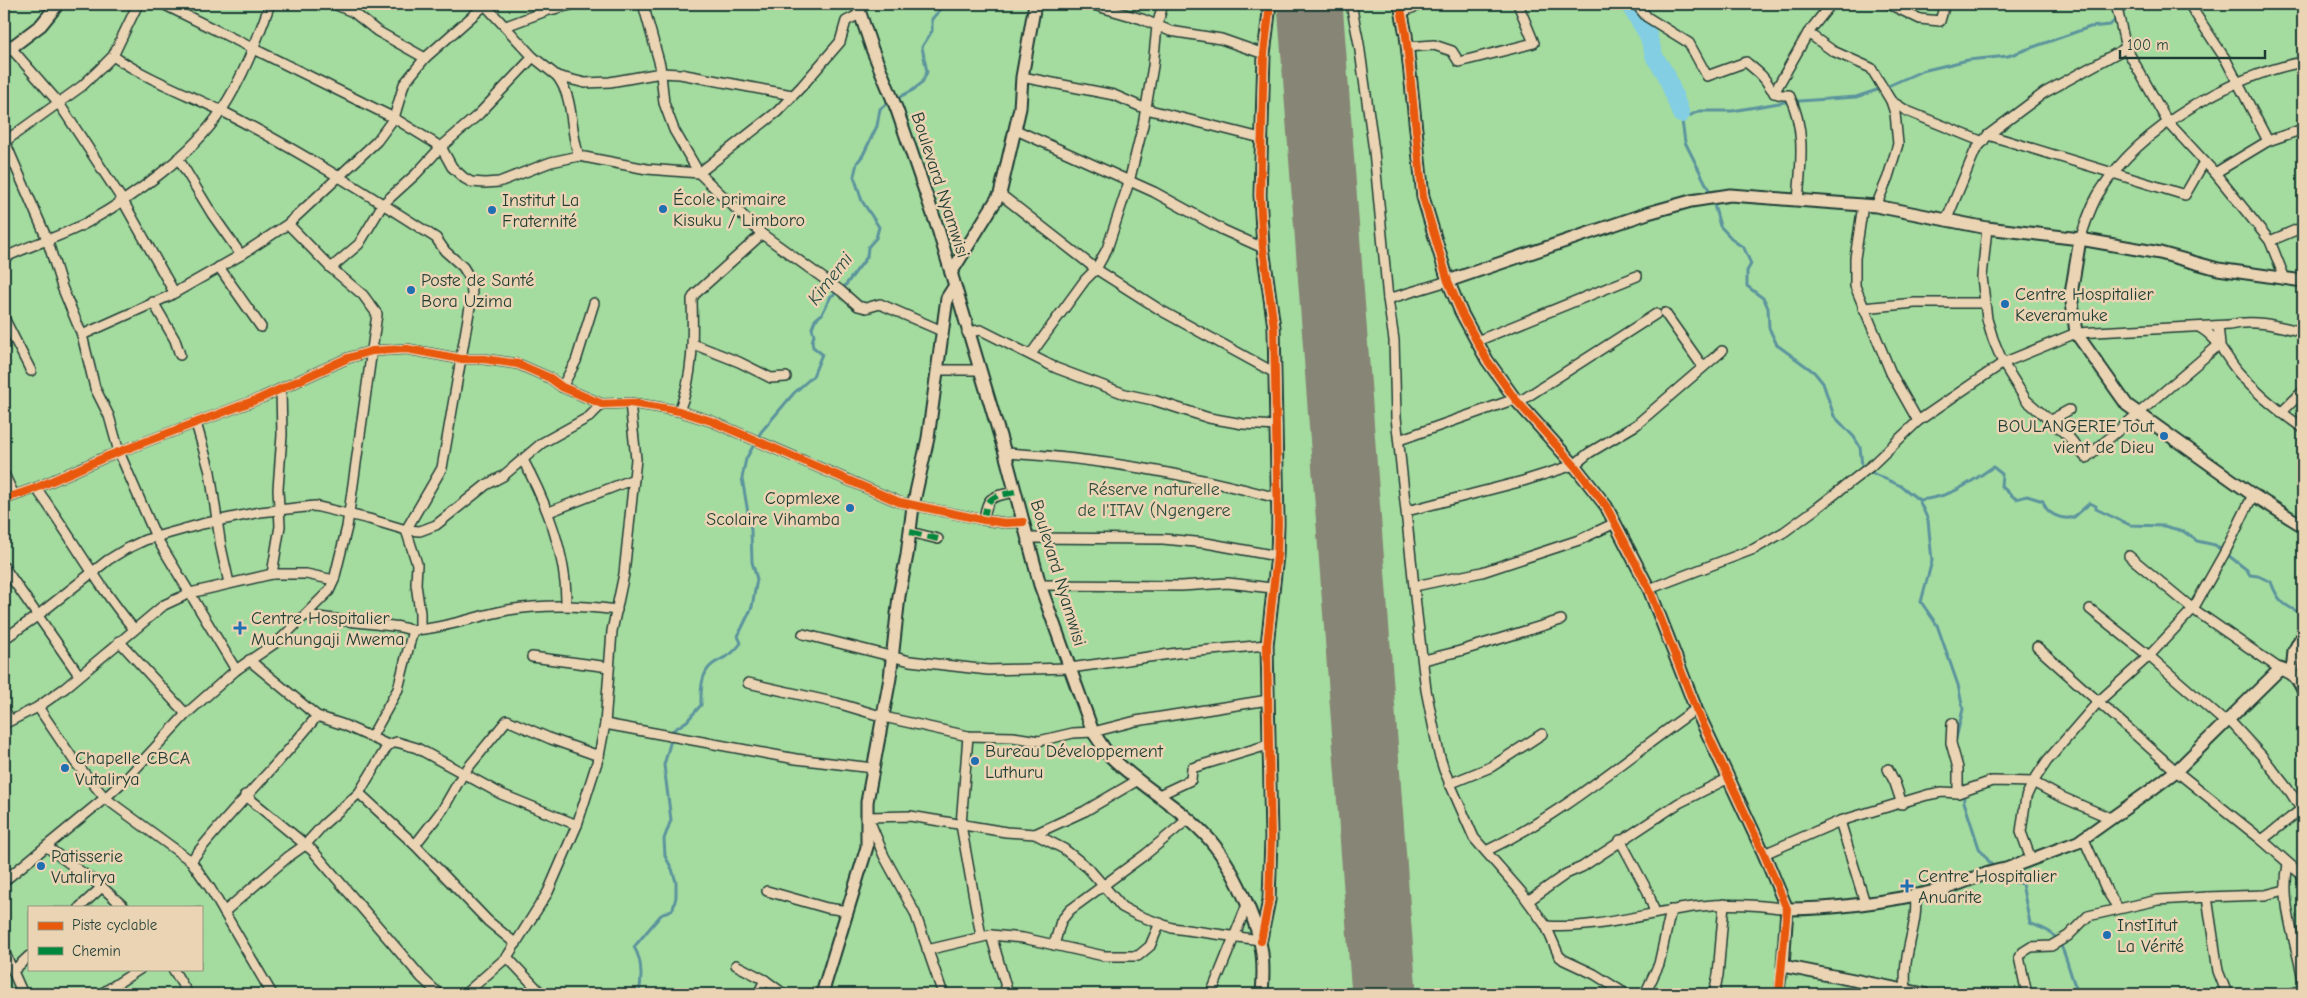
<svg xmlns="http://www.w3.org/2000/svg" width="2307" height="998" viewBox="0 0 2307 998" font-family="'Comic Neue',sans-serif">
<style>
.green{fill:#a4db9f;stroke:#628c6a;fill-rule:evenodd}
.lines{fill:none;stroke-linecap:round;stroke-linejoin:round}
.stream{stroke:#5b949d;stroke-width:3}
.river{stroke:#83cee3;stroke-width:18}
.runway{stroke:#878574;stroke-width:65}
.street-casing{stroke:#1f3d34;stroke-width:12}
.secondary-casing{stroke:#1f3d34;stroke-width:15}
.street{stroke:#ebd4b4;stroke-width:9}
.secondary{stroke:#ebd4b4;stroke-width:11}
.quiet{stroke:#00873e;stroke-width:6;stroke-dasharray:12 6;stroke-linecap:butt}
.cycleway-casing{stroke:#ebd4b4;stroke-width:11}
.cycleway{stroke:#e8590c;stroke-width:8}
.poi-dot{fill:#1f6fb2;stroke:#ebd4b4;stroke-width:2}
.labels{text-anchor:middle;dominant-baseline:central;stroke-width:5;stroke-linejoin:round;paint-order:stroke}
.street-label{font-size:18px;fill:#1f3d34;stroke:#ebd4b4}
.poi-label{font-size:18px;fill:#1f3d34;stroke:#ebd4b4;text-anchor:start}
.park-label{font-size:18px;fill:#2c4d3f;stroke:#ebd4b4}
.water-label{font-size:19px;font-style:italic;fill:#294c46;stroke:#ebd4b4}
</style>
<rect width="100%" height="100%" fill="#efcdb3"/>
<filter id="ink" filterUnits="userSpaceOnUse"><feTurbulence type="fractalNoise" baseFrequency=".02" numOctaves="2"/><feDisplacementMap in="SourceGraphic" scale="10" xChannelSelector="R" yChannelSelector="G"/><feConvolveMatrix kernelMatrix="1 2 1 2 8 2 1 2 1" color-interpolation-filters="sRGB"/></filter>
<g filter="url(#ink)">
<path class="green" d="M4,4H2303V994H4ZM29,907H201V969H29Z"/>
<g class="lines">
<g class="stream">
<path d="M1888,86L1922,71L1968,60L2008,56L2090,27L2110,25L2132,4"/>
<path d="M1709,190L1685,142L1681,114L1689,116L1699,111H1732L1785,102L1856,97L1880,89"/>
<path d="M1713,201L1720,226L1734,241L1744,248L1751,264L1747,271V286L1764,299L1768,308L1769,328L1777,345L1814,372L1823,383L1834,416L1854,437L1860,447L1862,466L1870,472L1901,486L1919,500L1928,520L1932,561L1921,602L1937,625L1958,685L1963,709L1955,743"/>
<path d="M1919,500C1952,497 1966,485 1993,467L2002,474L2001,486L2016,499L2027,496L2043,501C2046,514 2062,521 2074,517L2090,503L2096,506V509L2130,525L2164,526L2183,531L2197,541L2215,545L2247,570L2250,575L2258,576L2271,582C2278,602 2285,606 2303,614"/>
<path d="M672,731L687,721L701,705C701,692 700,673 713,664C725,656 731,657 741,643L738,636L752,607L757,579L752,562L751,530L742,478L746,459L761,432L794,393L813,376L822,354L813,347L812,342L814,335L812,328L815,320L822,314L831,296L841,291L867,257L868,247L876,238L879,227L862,201L854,176L857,163L863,155L877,126L880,109L886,104L913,90L922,83L927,72L922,47L932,31V19L945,4"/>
<path d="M1961,761L1964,802L1979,848L2002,879L2022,884L2030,923C2036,926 2043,928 2048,931C2067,942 2068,976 2079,994"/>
<path d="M639,994C642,978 643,961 634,947L661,915L673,909L676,897V882L672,869L665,856L664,839L671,820L664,765L671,740"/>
</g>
<path class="river" d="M1629,4L1648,35L1655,58L1666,74L1681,114"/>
<path class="runway" d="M1310,4L1384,994"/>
<g class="street-casing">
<g id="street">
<path d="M163,4L394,118L441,147L452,167L464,178L471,182L485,183L499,182L551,162L579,156L647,169L699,173L777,112L802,86L840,42L846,21L860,14"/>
<path d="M334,4L353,12L377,31L425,58"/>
<path d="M484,4L533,57L557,76L585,83L610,82L661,73L680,74L792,95"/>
<path d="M643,4L660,65L664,103L674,130L699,173L762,234L841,291L858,306L866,308L880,304L942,331"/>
<path d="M1090,4L1142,19L1170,31L1221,39L1264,54"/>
<path d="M1351,4L1359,44L1374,151L1388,299L1394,340L1396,417L1417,615L1426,690L1439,754L1444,770L1474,838L1522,893L1546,926L1559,956L1564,960L1594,974L1626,994"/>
<path d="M1636,4L1647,17L1689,43L1707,76L1746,62C1752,67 1757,71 1762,76C1773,88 1770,96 1789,95C1806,129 1801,164 1798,200"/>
<path d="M1831,4L1808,33L1833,51L1871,68L1891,101L1895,113L1898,144L1888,177L1876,206"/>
<path d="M1889,4L1920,19L1940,21L1945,4"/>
<path d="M2116,4L2126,48L2167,121L2215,173L2270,241L2285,279"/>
<path d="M2189,4L2226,60L2268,141"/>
<path d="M1402,12L1422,4"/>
<path d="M506,26L546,11L575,4"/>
<path d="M4,40L58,102L123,201L174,292"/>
<path d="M1407,47L1434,45L1452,51L1459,62L1534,43L1518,4"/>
<path d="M113,56C147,79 185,93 222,111C296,149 366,193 436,238L445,251L463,267L471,280L472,295L442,468L406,530L417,564L416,584L420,613V629"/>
<path d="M557,76C575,99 569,129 579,156"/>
<path d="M1022,77L1114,95L1146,109L1261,138"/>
<path d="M1774,93L1808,33"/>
<path d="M1891,101L1907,111L1983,142"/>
<path d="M1016,130L1154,192L1223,230L1263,248"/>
<path d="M1988,135L2185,195L2204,162"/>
<path d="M4,142L82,86L100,69L113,56L138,4"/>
<path d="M5,142L47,239L62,287L82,335L95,388L109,416L119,452L156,537L236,670"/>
<path d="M178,158L212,214L241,255"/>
<path d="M2215,173L2268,141L2303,129"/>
<path d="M1000,194L1096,269L1162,311L1275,373"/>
<path d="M1863,205L1855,258V286L1891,373L1918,421"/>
<path d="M1946,221L1975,151L1988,135L2044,93L2126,48"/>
<path d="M1987,228L1982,277L1987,319L1993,339L2003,363L2026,400L2068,436L2086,458L2220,344L2218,326"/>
<path d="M2080,239C2086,223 2091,204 2101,190C2140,128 2233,75 2303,62"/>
<path d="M2270,241L2303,227"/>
<path d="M4,258C31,244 62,237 88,222C133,197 193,154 221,111C243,78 257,40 270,4"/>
<path d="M219,267L261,327"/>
<path d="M331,268L359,244L383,204L416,174L441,147L479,114L533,57"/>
<path d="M1388,299L1448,281"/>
<path d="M153,302L175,340L180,355"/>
<path d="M1863,308L1915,303H1985"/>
<path d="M1665,313L1703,367"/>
<path d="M4,318L31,371"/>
<path d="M2199,327C2219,338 2225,357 2239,373C2258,395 2280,412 2303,428"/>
<path d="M967,332L981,330L1056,368L1125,394L1153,400L1209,418L1243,424L1277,426"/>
<path d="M82,335L169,296L241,255L288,224L377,141L394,118L404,84L425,58L485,5"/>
<path d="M1477,341L1637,276"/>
<path d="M693,344L739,362L771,378L786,377"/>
<path d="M1031,354L1085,280L1096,269L1107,249L1129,182L1143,125L1153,66L1157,26L1163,4"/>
<path d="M937,370H980"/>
<path d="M562,387L576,361L594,303"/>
<path d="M1519,402L1656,314"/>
<path d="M679,411C694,375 693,337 692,299L695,294L762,234"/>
<path d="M2281,413L2303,391"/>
<path d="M2049,421L2069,410"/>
<path d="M196,423L210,472L221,547L229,583"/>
<path d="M1399,440L1515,399"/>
<path d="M1005,453C1097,458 1188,474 1277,498"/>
<path d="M523,460C546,502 567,556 566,604"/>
<path d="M4,474L14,495"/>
<path d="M36,488C70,534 97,585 134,629"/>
<path d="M4,499L36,488L108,456L261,398L348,358L372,351L407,349L461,359H484L518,364L550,378L562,387L602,404L630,403L657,407L679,411L711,421L899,502L984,520L1005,523L1023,522"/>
<path d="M1407,511L1523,481L1574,465L1589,453L1636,425L1722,351"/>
<path d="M549,512L634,479"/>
<path d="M984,520C987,495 992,497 1015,492"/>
<path d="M910,532L938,539"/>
<path d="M1027,538L1163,539L1206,543L1277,556"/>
<path d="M2129,556L2193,609L2280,669"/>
<path d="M4,567L79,675"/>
<path d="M272,574L280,526L278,489L282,435L281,389"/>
<path d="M1040,585L1181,586L1228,583L1272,588"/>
<path d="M1415,586L1482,572L1579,540L1615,523"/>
<path d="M1649,589L1754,549L1784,532L1817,508L1871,466L1918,421L1950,399L2003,363L2076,333L2229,325C2255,319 2278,326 2303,332"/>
<path d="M2090,609L2149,656L2225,722"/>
<path d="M306,615C335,620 364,623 393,626C400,626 408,630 415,630C447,628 476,616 508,610C544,604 580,605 617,610"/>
<path d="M803,634L910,661L988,670L1070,668L1177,653L1267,645"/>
<path d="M4,639L37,616L108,560L126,549L145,540L202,524L260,512L315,506L369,519L406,530L420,531L436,525L486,485L503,476L542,443L589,417L602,404"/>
<path d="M119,641L186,714"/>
<path d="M2037,647L2176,771L2262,840L2303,876"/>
<path d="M532,657L609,667"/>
<path d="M249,660L317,716L344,725L388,745L397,742L417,748L501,794L577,825"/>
<path d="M1424,660L1460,651L1561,620"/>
<path d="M748,683L837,703L884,717L968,736L1013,737L1039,741L1073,733L1093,732L1136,721L1268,700"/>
<path d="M38,707L75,762L105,798L191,861L210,888L272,994"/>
<path d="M4,709L10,720"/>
<path d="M2228,719L2262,756L2291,793L2303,812"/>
<path d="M4,724L38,707L65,688L164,605L190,593L272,574H306L334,580"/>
<path d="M605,724L796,759L873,768"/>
<path d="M372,736L398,689L413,630"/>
<path d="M968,736L961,825L981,936"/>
<path d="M1888,769L1895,783L1902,804"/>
<path d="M1449,784L1491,767L1542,734"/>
<path d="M359,793L415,845L488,921L516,944"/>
<path d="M1958,793L1992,781L2033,782L2057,795L2110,818"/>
<path d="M245,795L313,851L422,978L439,994"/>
<path d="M1159,795L1191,780L1192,768L1268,745"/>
<path d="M1840,821L1865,903"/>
<path d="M1035,834L1085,811L1138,780"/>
<path d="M2083,837L2107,891L2118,908"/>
<path d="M1620,840L1648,892L1655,913"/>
<path d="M2262,840L2303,808"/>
<path d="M415,845L443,809L463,774L507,720L551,739L599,756"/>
<path d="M47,847L102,887L124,907"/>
<path d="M1486,851C1565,813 1625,759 1696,709"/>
<path d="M1764,854L1840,821L1927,795L1942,792L1958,793V768L1951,743L1952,723"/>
<path d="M2031,859L2021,832L2026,797L2033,782L2047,761L2098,702L2149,656L2193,609L2225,552L2253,495"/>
<path d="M191,861C230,810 277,767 317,716"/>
<path d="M2288,864C2280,904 2296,941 2303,980"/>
<path d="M4,881L105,798L128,777L186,714L236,670L281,639L329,591L334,580L347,527L377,314L363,295L331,268L288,224"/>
<path d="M767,891L827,908L848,911"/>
<path d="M2207,897L2265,895L2285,890"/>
<path d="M1528,901L1566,874L1582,867L1679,803L1727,779"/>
<path d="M80,907L102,887"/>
<path d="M224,912L288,857L305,845L324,824L359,793L388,745"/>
<path d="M1546,926C1598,930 1651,911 1702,906C1731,903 1759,905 1787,909"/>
<path d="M991,935L1008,994"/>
<path d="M1054,945L1061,921L1070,910L1146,854L1188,819"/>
<path d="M927,950L991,935L1023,938L1104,956H1138L1150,946L1160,923"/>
<path d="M4,951L23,994"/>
<path d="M507,957L542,994"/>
<path d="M736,965L765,980L784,994"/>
<path d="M173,969L188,994"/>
<path d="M13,971L29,956"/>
<path d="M101,994L140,969"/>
<path d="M465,994L507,957L548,892L577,825L599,756L605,724L612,631L624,574L636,459L630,403"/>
<path d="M758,994L765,980"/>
<path d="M943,994L915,913L884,856L868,817L910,816L1006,832L1035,834L1064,849L1088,868L1122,907L1137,915L1172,928L1260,940"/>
<path d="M1211,994L1247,905"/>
<path d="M1645,994L1659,964L1671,910"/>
<path d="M1714,994L1718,975L1724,904"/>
<path d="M1779,994L1783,966"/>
<path d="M1907,994C1899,956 1920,928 1915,894"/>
<path d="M2027,994L2019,957L2023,952L2031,947L2051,946L2068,936L2088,916L2158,900L2207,897L2218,971L2227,994"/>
<path d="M2290,994L2303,989"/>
</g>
</g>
<g class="secondary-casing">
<g id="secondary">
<path d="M857,4L872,49L897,110L938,229L1005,453L1040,585L1093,732C1098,739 1103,747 1108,754C1139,786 1180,806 1210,840C1227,860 1238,882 1248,906C1262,940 1265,957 1262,994"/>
<path d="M1400,4L1406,35L1423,197L1448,281L1461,312L1487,360L1515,399L1574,465L1606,506L1649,589L1696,709L1764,854L1787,909L1783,966L1924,994"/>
<path d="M4,53L41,25L58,4"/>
<path d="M2080,239L2071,294L2076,333L2127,405L2250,493L2303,526"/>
<path d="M951,273L1000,194L1020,108L1022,77L1035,4"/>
<path d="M1448,281L1648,213L1691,201L1730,195L1876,206L1987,228L2080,239L2160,253L2218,269L2303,281"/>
<path d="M2292,673L2294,651L2303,634"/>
<path d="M1787,909C1838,909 1891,901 1940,890C1963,884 1983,872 2006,869L2078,842L2151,790L2176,771L2280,669C2293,673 2297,677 2303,690"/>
<path d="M1261,939L1269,900L1271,838L1267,645L1277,556L1278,523L1274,327L1263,248L1260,195L1264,54L1270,4"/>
<path d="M822,994L867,847V802L890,678L899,596L907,555L913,506L928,438L947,298L954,287"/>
</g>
</g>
<use href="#street" class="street"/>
<use href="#secondary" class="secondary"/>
<g class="quiet">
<path d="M984,520C987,495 992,497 1015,492"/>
<path d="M910,532L938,539"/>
</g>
<g class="cycleway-casing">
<g id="cycleway">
<path d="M1400,4L1406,35L1423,197L1448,281L1461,312L1487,360L1515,399L1574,465L1606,506L1649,589L1696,709L1764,854L1787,909L1779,994"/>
<path d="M4,499L36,488L108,456L261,398L348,358L372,351L407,349L461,359H484L518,364L550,378L562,387L602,404L630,403L657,407L679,411L711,421L899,502L984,520L1005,523L1023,522"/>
<path d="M1261,941L1269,900L1271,838L1267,645L1277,556L1278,523L1274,327L1263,248L1260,195L1264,54L1270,4"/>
</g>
</g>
<use href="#cycleway" class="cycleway"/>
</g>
</g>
<g class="poi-dot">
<circle cx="663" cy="209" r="5"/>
<circle cx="492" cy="210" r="5"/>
<circle cx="411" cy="290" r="5"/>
<circle cx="2005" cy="304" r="5"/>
<circle cx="2164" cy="436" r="5"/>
<circle cx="850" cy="508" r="5"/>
<path d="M237.5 620.5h5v5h5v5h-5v5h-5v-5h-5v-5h5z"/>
<circle cx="975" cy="761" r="5"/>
<circle cx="65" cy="768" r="5"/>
<circle cx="41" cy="866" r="5"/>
<path d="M1904.5 878.5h5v5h5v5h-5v5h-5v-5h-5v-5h5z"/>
<circle cx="2107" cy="935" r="5"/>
</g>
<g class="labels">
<g class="street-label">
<text transform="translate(940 185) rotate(72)">Boulevard Nyamwisi</text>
<text transform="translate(1058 573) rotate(73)">Boulevard Nyamwisi</text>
</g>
<g class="poi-label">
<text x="673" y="199">École primaire<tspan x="673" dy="21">Kisuku / Limboro</tspan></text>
<text x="502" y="200">Institut La<tspan x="502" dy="21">Fraternité</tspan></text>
<text x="421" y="280">Poste de Santé<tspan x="421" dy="21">Bora Uzima</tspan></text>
<text x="2015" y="294">Centre Hospitalier<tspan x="2015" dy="21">Keveramuke</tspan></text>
<text x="2154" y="426" text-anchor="end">BOULANGERIE Tout<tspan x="2154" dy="21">vient de Dieu</tspan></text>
<text x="840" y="498" text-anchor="end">Copmlexe<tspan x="840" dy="21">Scolaire Vihamba</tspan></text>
<text x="251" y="618">Centre Hospitalier<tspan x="251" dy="21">Muchungaji Mwema</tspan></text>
<text x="985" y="751">Bureau Développement<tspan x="985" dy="21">Luthuru</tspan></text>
<text x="75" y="758">Chapelle CBCA<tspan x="75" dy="21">Vutalirya</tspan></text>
<text x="51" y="856">Patisserie<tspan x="51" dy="21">Vutalirya</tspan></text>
<text x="1918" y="876">Centre Hospitalier<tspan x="1918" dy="21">Anuarite</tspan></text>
<text x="2117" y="925">InstIitut<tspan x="2117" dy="21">La Vérité</tspan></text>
</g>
<g class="park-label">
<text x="1154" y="489">Réserve naturelle<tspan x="1154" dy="21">de l'ITAV (Ngengere</tspan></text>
</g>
<g class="water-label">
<text transform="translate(830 279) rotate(-52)">Kimemi</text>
</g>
</g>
<rect width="2307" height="998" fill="none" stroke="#ebd4b4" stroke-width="20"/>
<rect x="10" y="10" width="2287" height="978" fill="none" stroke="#1f3d34" stroke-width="2" filter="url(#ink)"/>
<rect x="28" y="906" width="175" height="65" fill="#ebd4b4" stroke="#999881"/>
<rect x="38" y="922" width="25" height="8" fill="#e8590c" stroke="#999881"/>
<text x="72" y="930" font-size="15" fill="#1f3d34">Piste cyclable</text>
<rect x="38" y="947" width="25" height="8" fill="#00873e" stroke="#999881"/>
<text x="72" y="956" font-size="15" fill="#1f3d34">Chemin</text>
<path d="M2120 50v8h145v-8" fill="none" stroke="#1f3d34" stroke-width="2.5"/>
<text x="2127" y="50" font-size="15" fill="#1f3d34" stroke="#ebd4b4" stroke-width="4" paint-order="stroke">100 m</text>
</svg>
